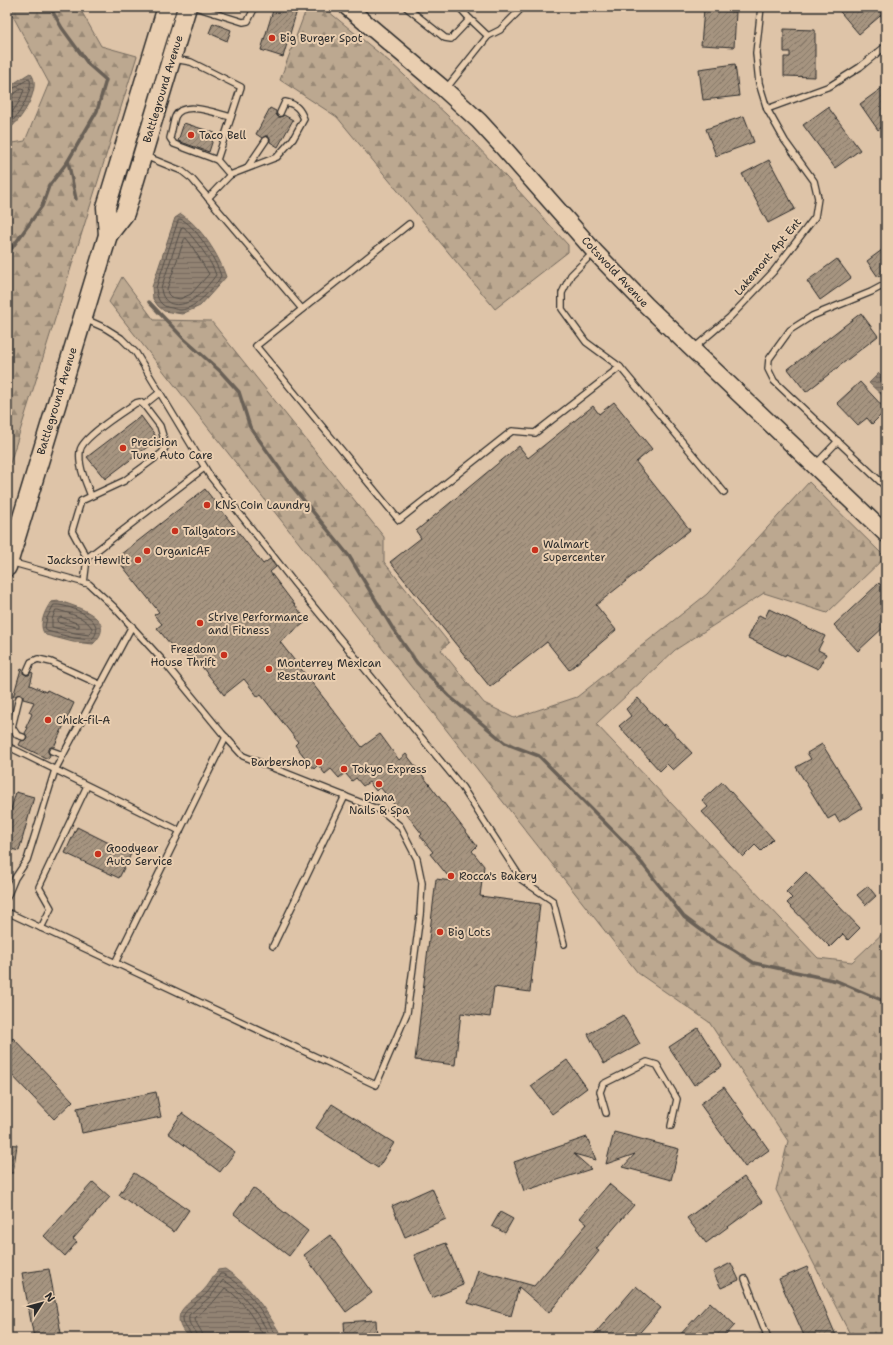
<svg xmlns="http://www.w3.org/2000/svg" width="893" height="1345" viewBox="0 0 893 1345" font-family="'Shantell Sans',sans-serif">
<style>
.forest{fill:url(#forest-firs);stroke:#746a5e}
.water{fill:url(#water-rules);stroke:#696056}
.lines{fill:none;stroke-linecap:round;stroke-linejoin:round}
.shore{stroke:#544e48;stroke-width:1}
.stream{stroke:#696056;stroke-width:3.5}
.building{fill:url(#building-hatch);stroke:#2b2b2b}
.lane-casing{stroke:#2b2b2b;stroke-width:8}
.secondary-casing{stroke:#2b2b2b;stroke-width:19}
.primary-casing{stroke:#2b2b2b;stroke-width:21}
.lane{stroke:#e9ceb0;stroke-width:5.5}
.secondary{stroke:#e9ceb0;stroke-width:16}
.primary{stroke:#e9ceb0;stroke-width:18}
.poi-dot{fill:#c8321e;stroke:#e9ceb0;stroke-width:1.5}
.labels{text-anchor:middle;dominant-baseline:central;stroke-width:4;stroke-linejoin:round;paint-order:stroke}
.poi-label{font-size:11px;fill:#2b2b2b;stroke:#e9ceb0;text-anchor:start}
.street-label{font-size:11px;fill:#2b2b2b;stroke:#e9ceb0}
</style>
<defs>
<pattern id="forest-firs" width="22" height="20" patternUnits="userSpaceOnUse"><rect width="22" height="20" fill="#bca890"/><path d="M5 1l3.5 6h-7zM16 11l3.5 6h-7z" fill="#998976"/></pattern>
<pattern id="water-rules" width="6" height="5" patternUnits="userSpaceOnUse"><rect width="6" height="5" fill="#928373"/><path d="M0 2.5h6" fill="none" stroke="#776b5f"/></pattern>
<pattern id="building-hatch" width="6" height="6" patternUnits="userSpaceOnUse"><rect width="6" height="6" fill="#a69480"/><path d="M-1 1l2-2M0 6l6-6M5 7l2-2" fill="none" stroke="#877969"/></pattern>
</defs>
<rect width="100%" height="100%" fill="#dec4a8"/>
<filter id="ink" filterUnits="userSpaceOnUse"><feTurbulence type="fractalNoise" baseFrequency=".025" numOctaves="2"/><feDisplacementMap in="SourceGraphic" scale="8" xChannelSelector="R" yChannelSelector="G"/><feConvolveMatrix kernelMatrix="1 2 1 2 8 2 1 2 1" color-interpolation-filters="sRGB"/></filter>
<g filter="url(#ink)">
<g class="forest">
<path d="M8,7H79L101,46L137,56L7,473V144L25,141L49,83Z"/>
<path d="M307,7H323L390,62L447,115L496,166L568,245V252L495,309L337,117L280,80Z"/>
<path d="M122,277L154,320L211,321L384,537V562L449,643L441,650L484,703L514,718L577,697L707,594L809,482L885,557L827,613L764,593L675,650L596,724L818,958L852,962L886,930V1338H852L776,1190L788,1141L709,1022L638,973L109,302Z"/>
</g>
<g class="water">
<path d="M30,73C44,85 20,124 7,130V88L25,76Z"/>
<path d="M181,214C201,227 219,255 226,277L200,306L182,314L164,311L158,306L153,299L152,287L175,218Z"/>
<path d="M879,373L886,380V399L869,383Z"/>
<path d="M59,601C78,607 119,619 93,644L73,642L46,635C37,627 45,610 51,602Z"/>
<path d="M225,1269C251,1286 267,1312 283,1338H190C182,1332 175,1320 182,1310C187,1303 197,1297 203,1291C209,1285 213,1277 218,1270Z"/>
</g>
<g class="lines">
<g class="shore">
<path d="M7,91L11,90L28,79L30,80C33,91 17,120 7,126"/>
<path d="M7,96L12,95L21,89L24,90L19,102L7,120"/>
<path d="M180,219C194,222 217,262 221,276C215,287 195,309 181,310C178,310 175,309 172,308C160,307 157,299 156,288L178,221Z"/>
<path d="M182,227H184C195,240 211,259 216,275C211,282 202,293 195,298C182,308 163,308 161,289Z"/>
<path d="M186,238L190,243L209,274L191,294L180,299L171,297L168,294L167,289L184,240Z"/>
<path d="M54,605C67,603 112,621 91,640L74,638L47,631L45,627L47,618Z"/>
<path d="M56,610H58C71,614 85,617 92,628V632L89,635L75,633L52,627V620Z"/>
<path d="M61,617L79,624V627H76L59,623L58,620Z"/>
<path d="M192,1338C191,1331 183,1327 183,1318C183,1310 201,1299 207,1293C212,1287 216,1280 220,1274H223C248,1286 264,1315 278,1338"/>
<path d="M197,1338C196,1328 187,1327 189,1315L211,1296L223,1280C245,1292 259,1317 272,1338"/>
<path d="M203,1338C203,1330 196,1326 195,1318L215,1300L225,1288C242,1298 255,1321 265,1338"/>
</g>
<g class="stream">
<path d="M68,161L76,199"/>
<path d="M7,254L12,248L42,206L49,186L68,161L97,111L106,80L89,65L62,28L50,7"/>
<path d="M149,302L184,339L220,371L239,392L250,427L292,486L349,556L393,629L417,663L449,696L505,743L539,756L629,847L684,917L712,938L734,950L754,963L837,981L886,1002"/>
</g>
</g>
<g class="building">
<path d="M274,7H298L283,57L261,50Z"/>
<path d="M836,7H886V11L859,34Z"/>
<path d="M704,9L736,12L734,47L701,45Z"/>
<path d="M213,23L231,30L227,41L209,33Z"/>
<path d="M784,29L815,30V77L784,76V57H790V52H784Z"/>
<path d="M735,64L739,96L703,100L699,69Z"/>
<path d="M886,85V124L878,130L860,104Z"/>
<path d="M828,107L860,150L835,168L803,125Z"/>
<path d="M270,108L276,111V114L278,117H281L284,115L293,120L278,147L270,142V139L268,136H265L262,138L256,134Z"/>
<path d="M744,116L754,142L716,156L706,129Z"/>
<path d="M184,123L215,133L209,152L178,141Z"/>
<path d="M769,160L795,209L768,223L742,174Z"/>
<path d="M886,247V271L878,277L867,261Z"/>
<path d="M837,259L851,278L820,300L807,281Z"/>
<path d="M861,313L878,336L806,392L788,369Z"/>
<path d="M860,382L886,410L872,424L867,418L858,425L837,403Z"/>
<path d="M614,402L652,449L636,462L690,530L596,605L616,630L569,670L547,642L490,687L390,562L421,538L416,531L519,446L528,458L593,406L599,414Z"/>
<path d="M141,416L158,439L105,479L87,457Z"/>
<path d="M205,489L263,564L270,559L276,567L270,572L307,621L280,642L362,747L380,734L399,760L406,754L477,846L472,851L484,866L480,896L540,904L530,992L494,987L490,1017L461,1013L455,1065L415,1060L436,879L452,881L430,854L433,852L420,836L422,834L404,811L401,813L380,787L376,791L369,782L363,786L356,778L352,781L345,773L339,778L331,769L325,774L318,765L314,769L295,745L298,742L261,695L258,697L244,679L224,695L195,658L191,662L184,653L180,656L157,628L162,624L154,615L159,612L116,558Z"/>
<path d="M879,583L886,591V625L858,651L834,625Z"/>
<path d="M769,609L825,636L818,650L826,654L818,669L786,654L785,656L748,638L759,615L765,618Z"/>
<path d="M21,669L23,670V673L26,675H29L31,672L33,673L30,685L46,692L47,690L74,703L54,747H51L48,749V752L50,755L48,759L19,745L21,741L26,740L27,738L25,733L28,728L26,727L32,714L29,712L34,702L23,699V696L20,694L13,697Z"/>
<path d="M638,698L663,726L665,724L692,753L673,770L667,764L660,771L619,726L631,716L626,709Z"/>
<path d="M822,744L862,808L839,822L835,815L828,819L796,767L811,759L807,753Z"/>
<path d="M722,782L773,839L761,851L755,845L743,857L702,812L708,807L702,800Z"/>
<path d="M16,792L34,797L19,851L7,848V823Z"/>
<path d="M77,827L131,854L119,878L65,853Z"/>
<path d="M806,872L860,928L848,940L843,934L830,947L787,903L792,898L786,892Z"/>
<path d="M868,886L876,896L866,905L857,895Z"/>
<path d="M623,1015L640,1044L604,1064L588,1034Z"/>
<path d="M698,1028L722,1066L694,1085L669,1047Z"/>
<path d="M13,1038L73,1101L54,1119L7,1070V1044Z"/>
<path d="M567,1060L587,1088L552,1114L531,1086Z"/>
<path d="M724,1087L769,1150L745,1167L700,1104Z"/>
<path d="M156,1092L161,1117L82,1133L77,1108Z"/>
<path d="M332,1104L394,1143L378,1168L316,1128Z"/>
<path d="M182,1113L235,1152L220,1172L168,1133Z"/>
<path d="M614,1132L679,1149L671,1180L623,1167L635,1154L606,1164Z"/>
<path d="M587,1137L596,1160L574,1154L591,1169L524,1191L514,1162Z"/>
<path d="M7,1144L17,1145L13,1173H7Z"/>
<path d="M134,1173L189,1210L174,1232L119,1195Z"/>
<path d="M744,1177L762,1202L706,1243L687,1218Z"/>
<path d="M93,1182L110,1197L73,1239L77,1242L65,1256L44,1236Z"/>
<path d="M609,1184L634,1205L596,1249L599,1251L549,1313L519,1287L511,1316L468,1303L478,1270L534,1286L587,1224L580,1218Z"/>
<path d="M253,1188L308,1231L289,1256L234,1214Z"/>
<path d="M432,1188L446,1219L405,1237L392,1206Z"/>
<path d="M500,1212L513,1219L505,1233L492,1226Z"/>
<path d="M330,1235L372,1293L346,1312L304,1255Z"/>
<path d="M446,1243L463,1285L432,1298L414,1255Z"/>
<path d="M731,1263L739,1280L721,1288L713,1272Z"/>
<path d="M807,1267L837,1338H805L779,1279Z"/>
<path d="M49,1269L62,1338H34L22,1273Z"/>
<path d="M636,1286L661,1308L635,1338H591Z"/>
<path d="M710,1302L735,1325L723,1338H677Z"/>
<path d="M376,1320L377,1338H345L344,1322Z"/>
</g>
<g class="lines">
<g class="lane-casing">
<g id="lane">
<path d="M195,7L243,22L248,21L255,7"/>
<path d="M406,7L445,38L451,39L470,19L488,36"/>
<path d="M459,7L470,19"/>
<path d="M174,59L191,62L241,87L217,160L230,175L208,198"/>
<path d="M445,90L488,36L500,30L519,11L521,7"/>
<path d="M767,109L830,86L860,67L886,46"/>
<path d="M145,156L182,171L192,179L302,309"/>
<path d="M217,160L174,144L170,138C172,131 173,123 175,117C183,99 218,114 231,117"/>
<path d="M247,168L266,140"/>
<path d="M230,175L277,157L293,139L304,119C300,109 296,104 285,102L280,113"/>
<path d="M409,224L256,346L399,520L512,431L535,433L620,367L586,342L562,309V293L571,275L594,252"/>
<path d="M886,284L871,292L812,316L790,330L769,359L768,369L774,381L886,487"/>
<path d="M85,319L105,328L121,338L136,353L210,476L295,584L462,787L522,880L553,901L564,944"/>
<path d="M694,348L730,317L773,272L815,217L818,198L814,181L785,141L767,109L759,83L756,53L761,7"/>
<path d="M620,367L724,492"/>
<path d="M816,464L838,441"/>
<path d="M91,496C86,482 78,467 80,451C81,438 124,411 136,403L140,402L144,405"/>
<path d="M87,558L72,531L81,501L124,481L162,453L166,446L160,426L144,405L159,393"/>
<path d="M84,583L87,558L204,468"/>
<path d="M27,671L31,662L38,659L51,662L101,685"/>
<path d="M19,698L12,727L17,735L23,737"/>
<path d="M7,746L180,831"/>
<path d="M52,751L63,755"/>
<path d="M7,897L15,878L27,860L55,770L132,626"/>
<path d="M7,912L376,1085L407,1013L420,915L422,883L417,859L400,826L382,811L243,756L222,733L164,662L114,607L89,584L10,562"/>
<path d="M41,928L51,908L39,887L87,786"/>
<path d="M273,946L345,796"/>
<path d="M115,963L226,737"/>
<path d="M606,1113L600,1092L603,1084L647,1062L657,1065L677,1099L671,1126"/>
<path d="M745,1279L768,1338"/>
<path d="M761,1338L767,1337"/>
</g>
</g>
<g class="secondary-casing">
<path id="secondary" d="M347,7L445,90L479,121L501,145L595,252L646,305L886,534"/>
</g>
<g class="primary-casing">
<g id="primary">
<path d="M108,235L125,213L187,7"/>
<path d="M7,567L108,235L106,207L167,7"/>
</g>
</g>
<use href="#lane" class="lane"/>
<use href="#secondary" class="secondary"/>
<use href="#primary" class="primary"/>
</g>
</g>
<g class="poi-dot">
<circle cx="272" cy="38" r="4"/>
<circle cx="191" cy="135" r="4"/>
<circle cx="123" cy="448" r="4"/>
<circle cx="207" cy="505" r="4"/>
<circle cx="175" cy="531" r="4"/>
<circle cx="535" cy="550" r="4"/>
<circle cx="147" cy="551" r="4"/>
<circle cx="138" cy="560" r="4"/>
<circle cx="200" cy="623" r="4"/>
<circle cx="224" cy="655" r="4"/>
<circle cx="269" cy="669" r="4"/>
<circle cx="48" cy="720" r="4"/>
<circle cx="319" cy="762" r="4"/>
<circle cx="344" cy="769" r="4"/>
<circle cx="379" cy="784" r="4"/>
<circle cx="98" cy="854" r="4"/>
<circle cx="451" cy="876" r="4"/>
<circle cx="440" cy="932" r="4"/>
</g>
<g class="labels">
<g class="poi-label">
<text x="280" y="38">Big Burger Spot</text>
<text x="199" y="135">Taco Bell</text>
<text x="131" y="442">Precision<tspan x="131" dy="13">Tune Auto Care</tspan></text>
<text x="215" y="505">KNS Coin Laundry</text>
<text x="183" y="531">Tailgators</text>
<text x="543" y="544">Walmart<tspan x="543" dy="13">Supercenter</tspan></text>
<text x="155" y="551">OrganicAF</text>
<text x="130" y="560" text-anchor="end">Jackson Hewitt</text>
<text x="208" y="617">Strive Performance<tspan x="208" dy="13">and Fitness</tspan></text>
<text x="216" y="649" text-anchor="end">Freedom<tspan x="216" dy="13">House Thrift</tspan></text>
<text x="277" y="663">Monterrey Mexican<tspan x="277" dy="13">Restaurant</tspan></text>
<text x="56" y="720">Chick-fil-A</text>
<text x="311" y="762" text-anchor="end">Barbershop</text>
<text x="352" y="769">Tokyo Express</text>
<text x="379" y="797" text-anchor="middle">Diana<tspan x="379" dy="13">Nails &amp; Spa</tspan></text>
<text x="106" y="848">Goodyear<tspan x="106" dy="13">Auto Service</tspan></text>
<text x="459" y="876">Rocca's Bakery</text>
<text x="448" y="932">Big Lots</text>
</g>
<g class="street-label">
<text transform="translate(163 89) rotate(-73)">Battleground Avenue</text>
<text transform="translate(768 257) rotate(-50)">Lakemont Apt Ent</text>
<text transform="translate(615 272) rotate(47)">Cotswold Avenue</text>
<text transform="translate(57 401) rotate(-73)">Battleground Avenue</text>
</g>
</g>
<rect width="893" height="1345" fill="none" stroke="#e9ceb0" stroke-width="24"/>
<rect x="12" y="12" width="869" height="1321" fill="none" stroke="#2b2b2b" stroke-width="1.5" filter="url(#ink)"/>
<g transform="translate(42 1303) rotate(54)" stroke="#e9ceb0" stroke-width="3" paint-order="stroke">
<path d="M0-3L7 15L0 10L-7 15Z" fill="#2b2b2b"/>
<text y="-6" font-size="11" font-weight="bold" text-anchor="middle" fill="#2b2b2b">N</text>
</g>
</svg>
